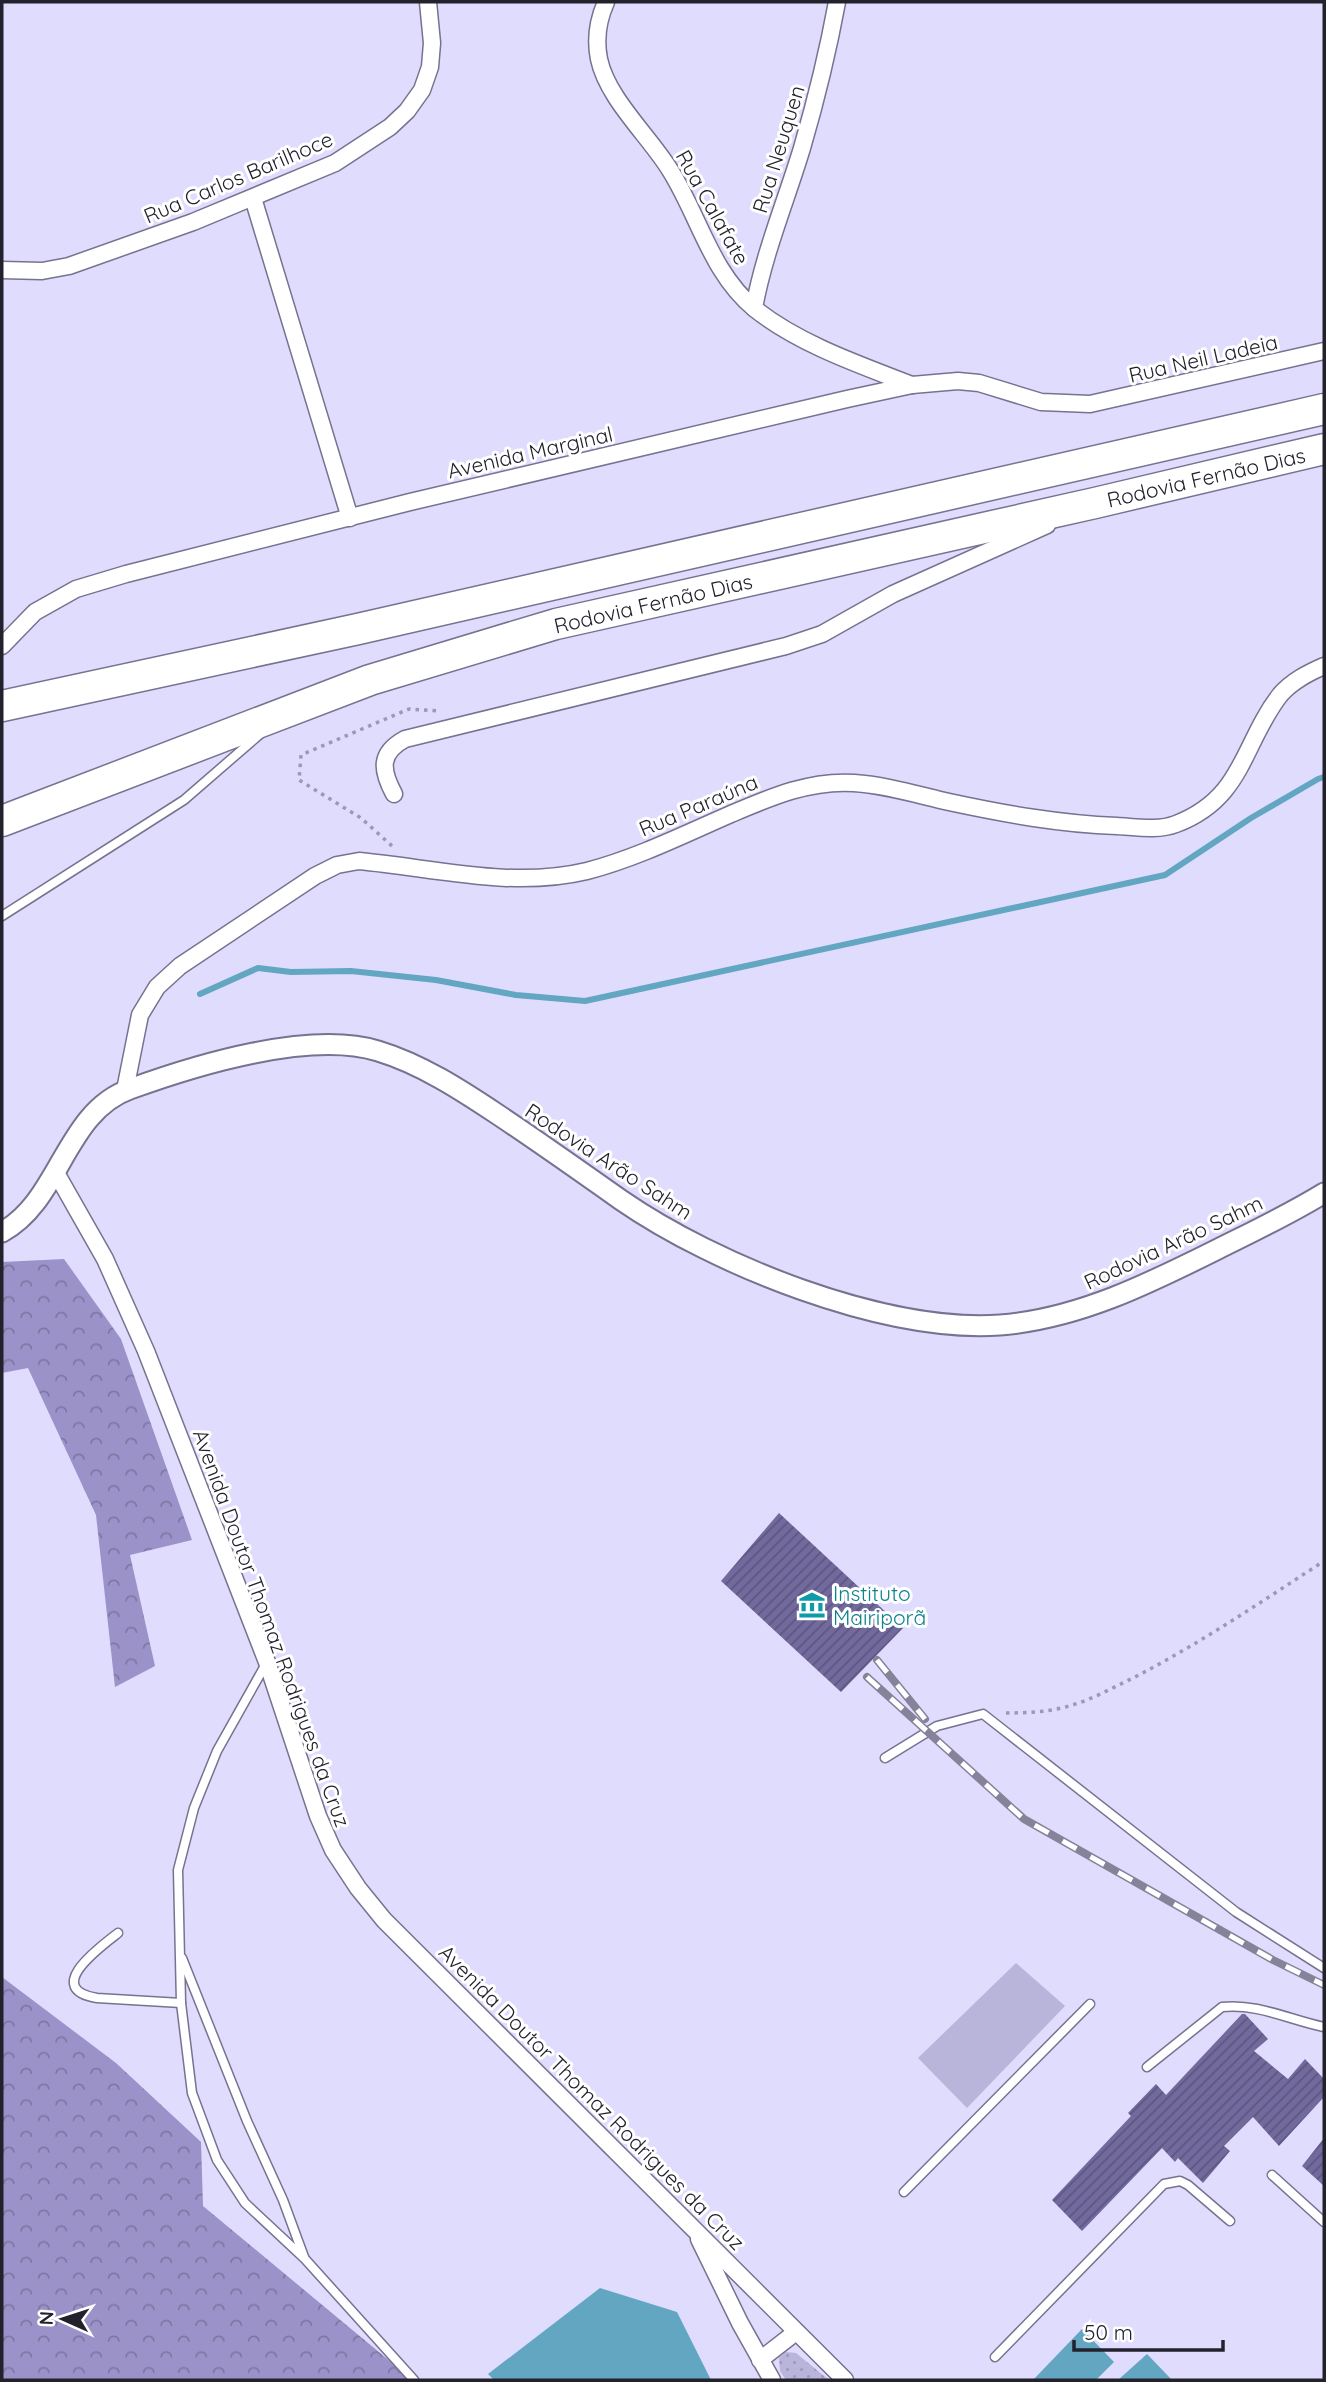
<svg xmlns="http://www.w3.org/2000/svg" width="1326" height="2382" viewBox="0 0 1326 2382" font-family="Quicksand,sans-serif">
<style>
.grass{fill:url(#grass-dots)}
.forest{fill:url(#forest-crowns)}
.park{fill:#b9b4d9}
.water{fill:#62a6c2}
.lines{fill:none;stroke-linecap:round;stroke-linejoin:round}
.stream{stroke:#62a6c2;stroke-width:6}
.building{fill:url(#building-hatch)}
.service-casing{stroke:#76728f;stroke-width:11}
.minor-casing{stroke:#76728f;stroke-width:19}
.tertiary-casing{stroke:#76728f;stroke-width:23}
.motorway-casing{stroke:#76728f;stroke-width:33}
.path{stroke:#9c99b2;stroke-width:3.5;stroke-dasharray:3.5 5;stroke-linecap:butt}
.service{stroke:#fff;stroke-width:8}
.minor{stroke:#fff;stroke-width:16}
.tertiary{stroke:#fff;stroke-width:19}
.motorway{stroke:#fff;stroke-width:30}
.rail-casing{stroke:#858299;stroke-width:8}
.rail{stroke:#fff;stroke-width:5;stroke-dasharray:16;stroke-linecap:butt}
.labels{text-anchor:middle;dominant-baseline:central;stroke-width:6;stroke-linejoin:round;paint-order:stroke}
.street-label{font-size:21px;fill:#22212c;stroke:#fff}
.culture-label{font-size:21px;fill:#0d838f;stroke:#fff;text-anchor:start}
</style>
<defs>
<pattern id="grass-dots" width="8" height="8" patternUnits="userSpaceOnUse" patternTransform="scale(1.75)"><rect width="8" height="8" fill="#b9b4d9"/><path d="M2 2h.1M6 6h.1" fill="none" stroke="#9f9aba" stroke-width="1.8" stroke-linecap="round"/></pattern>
<pattern id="forest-crowns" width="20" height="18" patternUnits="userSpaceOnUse" patternTransform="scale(1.75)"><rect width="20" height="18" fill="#9b92c9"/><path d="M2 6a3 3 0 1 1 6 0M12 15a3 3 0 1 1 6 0" fill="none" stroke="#7e77a3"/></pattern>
<pattern id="building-hatch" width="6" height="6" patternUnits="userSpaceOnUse" patternTransform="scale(1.75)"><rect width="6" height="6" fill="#72699d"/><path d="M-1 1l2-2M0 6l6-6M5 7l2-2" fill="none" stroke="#5d5680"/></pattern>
</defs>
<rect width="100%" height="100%" fill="#e0dcfd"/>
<path class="grass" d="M786,2352L796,2353L829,2380H786L780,2371L779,2358Z"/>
<g class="forest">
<path d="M64,1259L121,1339L192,1540L130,1555L155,1666L115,1687L96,1515L28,1368L2,1373V1262Z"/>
<path d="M2,1977L116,2063L201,2142L203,2206L403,2372L409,2380H2Z"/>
</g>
<path class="park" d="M1016,1963L1065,2006L967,2108L918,2058Z"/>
<g class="water">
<path d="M600,2288L677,2312L711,2380H494L488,2374Z"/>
<path d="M1082,2329L1114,2362L1096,2380H1033Z"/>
<path d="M1147,2354L1172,2380H1118Z"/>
</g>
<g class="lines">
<path class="stream" d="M200,994L258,968L291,972L351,971L436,980L516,995L585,1001L1165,875L1251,818L1318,779L1324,777"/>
</g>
<g class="building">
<path d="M779,1513L903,1628L841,1692L721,1581Z"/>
<path d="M1242,2014H1245L1268,2039L1254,2051L1288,2079L1305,2059L1324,2079V2097L1279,2146L1253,2117L1224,2146L1230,2151L1203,2183L1178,2158L1175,2162L1162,2148L1082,2231L1052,2200L1131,2116L1128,2113L1156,2084L1166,2095Z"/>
<path d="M1324,2138V2186L1302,2166Z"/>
</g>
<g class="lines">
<g class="service-casing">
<g id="service">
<path d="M2,916L184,800L259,735"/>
<path d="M267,1662L217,1751L194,1808L178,1870L181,2003L192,2093L217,2160L245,2203L305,2259L414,2380"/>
<path d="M885,1758L937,1726L983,1714L1236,1912L1324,1968"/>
<path d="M118,1933C100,1947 42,1989 97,1998L181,2003"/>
<path d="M182,1958L247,2121L283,2200L304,2257"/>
<path d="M1147,2067L1222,2007C1257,2003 1290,2020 1324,2027"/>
<path d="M1272,2175L1324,2222"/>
<path d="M904,2192L1090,2004"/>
<path d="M995,2357L1164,2184L1180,2181L1188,2185L1230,2221"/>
</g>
</g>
<g class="minor-casing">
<g id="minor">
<path d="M606,2C598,20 595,39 599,59C607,98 649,136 670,170C699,216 711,273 755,309C799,344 860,365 912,385"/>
<path d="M253,198L350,518"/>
<path d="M2,270L42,271L69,266L193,222L335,163L390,127L407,111L422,90L430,67L432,43L428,2"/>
<path d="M754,308C764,253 786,201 802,148C816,100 828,51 837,2"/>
<path d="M2,646L35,612L76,589L126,574L410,502L847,399L912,385L958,381L979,383L1041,402L1090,404L1324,351"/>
<path d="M394,794C381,770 379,753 405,739L786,646L822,634L893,594L1047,525"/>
<path d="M125,1090L140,1015L157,987L180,966L315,876L337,865L359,861C434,868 512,889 587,871C637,858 685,834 731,814C771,797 810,780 854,783C886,785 918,795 949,802C1005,814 1060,824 1117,826C1136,827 1158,831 1176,824C1244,798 1242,744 1280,695C1292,681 1308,673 1324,666"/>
<path d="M55,1171L105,1259L146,1351L267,1662L318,1816L333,1850L358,1888L384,1920L845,2380"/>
<path d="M699,2239L740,2323L772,2380"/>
<path d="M760,2360L796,2332"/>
</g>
</g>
<g class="tertiary-casing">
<path id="tertiary" d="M2,1232C60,1201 65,1112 130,1089C196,1065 310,1030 378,1051C421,1064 461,1090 497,1114C539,1142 580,1171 621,1200C715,1265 884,1333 1000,1325C1078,1319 1150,1283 1218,1249C1254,1231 1290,1214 1324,1193"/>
</g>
<g class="motorway-casing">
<g id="motorway">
<path d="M2,706L358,629L1324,409"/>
<path d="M2,821L370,680L556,624L1095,503L1324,449"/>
</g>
</g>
<g class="path">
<path d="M392,846L361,818L299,780L301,755L409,709L438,711"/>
<path d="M1006,1713C1027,1713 1049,1712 1069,1706C1091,1700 1112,1688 1133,1678C1199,1644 1261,1602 1324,1561"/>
</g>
<use href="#service" class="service"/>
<use href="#minor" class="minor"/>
<use href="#tertiary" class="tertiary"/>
<use href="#motorway" class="motorway"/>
<g class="rail-casing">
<g id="rail">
<path d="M877,1660L925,1719"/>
<path d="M867,1677L1024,1819L1273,1960L1324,1985"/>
</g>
</g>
<use href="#rail" class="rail"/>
</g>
<defs>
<g id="museum-bare" transform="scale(2.1)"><path d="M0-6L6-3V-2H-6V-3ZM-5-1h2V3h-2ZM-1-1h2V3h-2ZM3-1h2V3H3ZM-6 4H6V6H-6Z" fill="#0f9aa8" stroke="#fff" stroke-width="2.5" paint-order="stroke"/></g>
</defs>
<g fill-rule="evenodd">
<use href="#museum-bare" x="812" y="1605"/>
</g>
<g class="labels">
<g class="street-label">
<text transform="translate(778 149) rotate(-73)">Rua Neuquen</text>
<text transform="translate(238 177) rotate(-23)">Rua Carlos Barilhoce</text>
<text transform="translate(713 207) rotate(61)">Rua Calafate</text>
<text transform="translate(1203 358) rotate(-13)">Rua Neil Ladeia</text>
<text transform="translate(530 452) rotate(-13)">Avenida Marginal</text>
<text transform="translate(1206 477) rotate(-13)">Rodovia Fernão Dias</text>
<text transform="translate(653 603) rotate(-13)">Rodovia Fernão Dias</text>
<text transform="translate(698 805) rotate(-23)">Rua Paraúna</text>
<text transform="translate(609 1161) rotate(33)">Rodovia Arão Sahm</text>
<text transform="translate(1173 1242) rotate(-25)">Rodovia Arão Sahm</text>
<text transform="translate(272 1628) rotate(70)">Avenida Doutor Thomaz Rodrigues da Cruz</text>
<text transform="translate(592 2097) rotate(45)">Avenida Doutor Thomaz Rodrigues da Cruz</text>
</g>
<g class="culture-label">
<text x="833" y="1593">Instituto<tspan x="833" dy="24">Mairiporã</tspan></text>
</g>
</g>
<rect width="1326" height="2382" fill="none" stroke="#22212c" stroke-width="7"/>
<g transform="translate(63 2319) rotate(273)" stroke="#ffffff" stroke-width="5" paint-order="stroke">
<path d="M0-5L12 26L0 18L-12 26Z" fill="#22212c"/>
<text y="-10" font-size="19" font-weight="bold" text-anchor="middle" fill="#22212c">N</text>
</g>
<path d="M1074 2340v10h149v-10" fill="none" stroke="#22212c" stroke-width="3.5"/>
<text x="1084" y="2340" font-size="21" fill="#22212c" stroke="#ffffff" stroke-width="5" paint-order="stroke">50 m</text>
</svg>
